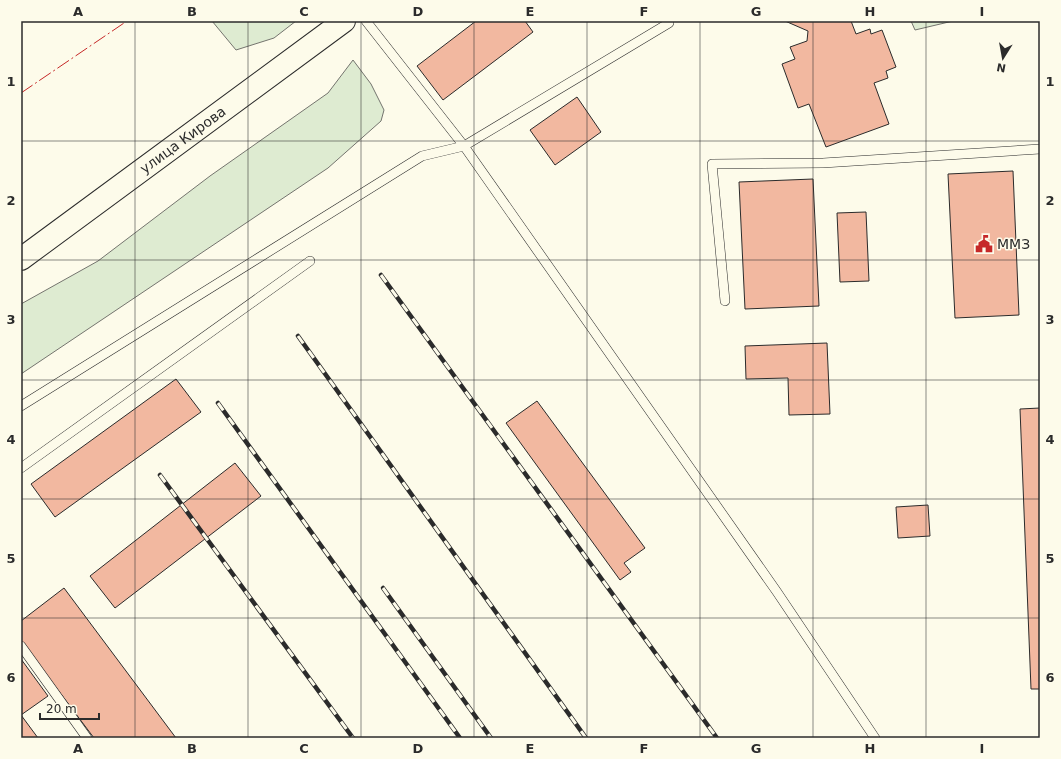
<svg xmlns="http://www.w3.org/2000/svg" width="1061" height="759" viewBox="0 0 1061 759" font-family="'DejaVu Sans',sans-serif">
<style>
.green{fill:#deebd1;stroke:#74746e}
.building{fill:#f2b8a0;stroke:#2b2b2b}
.lines{fill:none;stroke-linecap:round;stroke-linejoin:round}
.lane-casing{stroke:#2b2b2b;stroke-width:10}
.secondary-casing{stroke:#2b2b2b;stroke-width:24}
.lane{stroke:#fdfbea;stroke-width:9}
.secondary{stroke:#fdfbea;stroke-width:22}
.rail-casing{stroke:#2b2b2b;stroke-width:4.5}
.rail{stroke:#fdfbea;stroke-width:3;stroke-dasharray:9;stroke-linecap:butt}
.power{stroke:#c62828;stroke-width:1;stroke-dasharray:14 3 2 3;stroke-linecap:butt}
.grid{fill:none;stroke:#2b2b2b;stroke-width:1;stroke-opacity:0.55}
.labels{text-anchor:middle;dominant-baseline:central;stroke-width:3;stroke-linejoin:round;paint-order:stroke}
.street-label{font-size:14px;fill:#2b2b2b;stroke:#fdfbea}
.poi-label{font-size:14px;fill:#2b2b2b;stroke:#fdfbea;text-anchor:start}
.neatline{fill:none;stroke:#2b2b2b;stroke-width:1.5}
.grid-label{font-size:13px;text-anchor:middle;font-weight:bold;fill:#2b2b2b}
</style>
<rect width="100%" height="100%" fill="#fdfbea"/>
<g class="green">
<path d="M212,21H296L274,38L236,50Z"/>
<path d="M911,21H953L915,30Z"/>
<path d="M353,60L371,84L384,110L381,121L328,168L21,374V304L98,261L210,176L328,93Z"/>
</g>
<g class="building">
<path d="M476,21H525L533,32L443,100L417,66Z"/>
<path d="M785,21H851L856,34L870,29L871,34L882,30L896,67L886,71L888,78L874,83L889,124L826,147L809,104L798,108L782,64L795,59L790,47L807,41L808,31Z"/>
<path d="M577,97L601,132L555,165L530,130Z"/>
<path d="M1013,171L1019,315L955,318L948,174Z"/>
<path d="M813,179L819,306L745,309L739,182Z"/>
<path d="M866,212L869,281L840,282L837,213Z"/>
<path d="M827,343L830,414L789,415L788,378L746,379L745,346Z"/>
<path d="M176,379L201,412L55,517L31,484Z"/>
<path d="M537,401L645,548L624,563L631,572L620,580L506,423Z"/>
<path d="M1040,408V689H1031L1020,409Z"/>
<path d="M235,463L261,496L115,608L90,576Z"/>
<path d="M928,505L930,536L898,538L896,507Z"/>
<path d="M64,588L176,738H94L21,641V621Z"/>
<path d="M21,659L48,696L21,715L38,738H21Z"/>
</g>
<g class="lines">
<g class="lane-casing">
<g id="lane">
<path d="M366,21L464,146L777,592L875,738"/>
<path d="M725,301L712,164L823,163L1040,149"/>
<path d="M21,406L422,156L464,146L669,23"/>
<path d="M21,468L310,261"/>
<path d="M21,646L87,738"/>
</g>
</g>
<g class="secondary-casing">
<g id="secondary">
<path id="s1" d="M21,259L344,21"/>
</g>
</g>
<use href="#lane" class="lane"/>
<use href="#secondary" class="secondary"/>
<g class="rail-casing">
<g id="rail">
<path d="M381,275L717,738"/>
<path d="M298,336L586,738"/>
<path d="M218,403L460,738"/>
<path d="M160,475L353,738"/>
<path d="M383,588L491,738"/>
</g>
</g>
<use href="#rail" class="rail"/>
<path class="power" d="M21,93L127,21"/>
</g>
<path class="grid" d="M135,21V738M248,21V738M361,21V738M474,21V738M587,21V738M700,21V738M813,21V738M926,21V738M21,141H1040M21,260H1040M21,380H1040M21,499H1040M21,618H1040"/>
<defs>
<g id="civic-bare" transform="scale(1.38)"><path d="M-.6-6.5H3V-4.5H.6V-3L4-1V1h2V6H-6V1h2V-1L-.6-3ZM-1.2 2.5V6h2.4V2.5Z" fill="#c62828" stroke="#fdfbea" stroke-width="2.5" paint-order="stroke"/></g>
</defs>
<g fill-rule="evenodd">
<use href="#civic-bare" x="984" y="244"/>
</g>
<g class="labels">
<g class="street-label">
<text stroke="none"><textPath href="#s1" startOffset="201">улица Кирова</textPath></text>
</g>
<g class="poi-label">
<text x="997" y="244">ММЗ</text>
</g>
</g>
<rect width="1061" height="759" fill="none" stroke="#fdfbea" stroke-width="44"/>
<g transform="translate(1003 58) rotate(191)" stroke="#fdfbea" stroke-width="3" paint-order="stroke">
<path d="M0-3L7 15L0 10L-7 15Z" fill="#2b2b2b"/>
<text y="-6" font-size="11" font-weight="bold" text-anchor="middle" fill="#2b2b2b">N</text>
</g>
<path d="M40 713v6h59v-6" fill="none" stroke="#2b2b2b" stroke-width="2"/>
<text x="46" y="713" font-size="12" fill="#2b2b2b" stroke="#fdfbea" stroke-width="3" paint-order="stroke">20 m</text>
<rect x="22" y="22" width="1017" height="715" class="neatline"/>
<g class="grid-label">
<text x="78" y="16">A</text>
<text x="192" y="16">B</text>
<text x="304" y="16">C</text>
<text x="418" y="16">D</text>
<text x="530" y="16">E</text>
<text x="644" y="16">F</text>
<text x="756" y="16">G</text>
<text x="870" y="16">H</text>
<text x="982" y="16">I</text>
<text x="11" y="86">1</text>
<text x="1050" y="86">1</text>
<text x="11" y="205">2</text>
<text x="1050" y="205">2</text>
<text x="11" y="324">3</text>
<text x="1050" y="324">3</text>
<text x="11" y="444">4</text>
<text x="1050" y="444">4</text>
<text x="11" y="563">5</text>
<text x="1050" y="563">5</text>
<text x="11" y="682">6</text>
<text x="1050" y="682">6</text>
<text x="78" y="753">A</text>
<text x="192" y="753">B</text>
<text x="304" y="753">C</text>
<text x="418" y="753">D</text>
<text x="530" y="753">E</text>
<text x="644" y="753">F</text>
<text x="756" y="753">G</text>
<text x="870" y="753">H</text>
<text x="982" y="753">I</text>
</g>
</svg>
